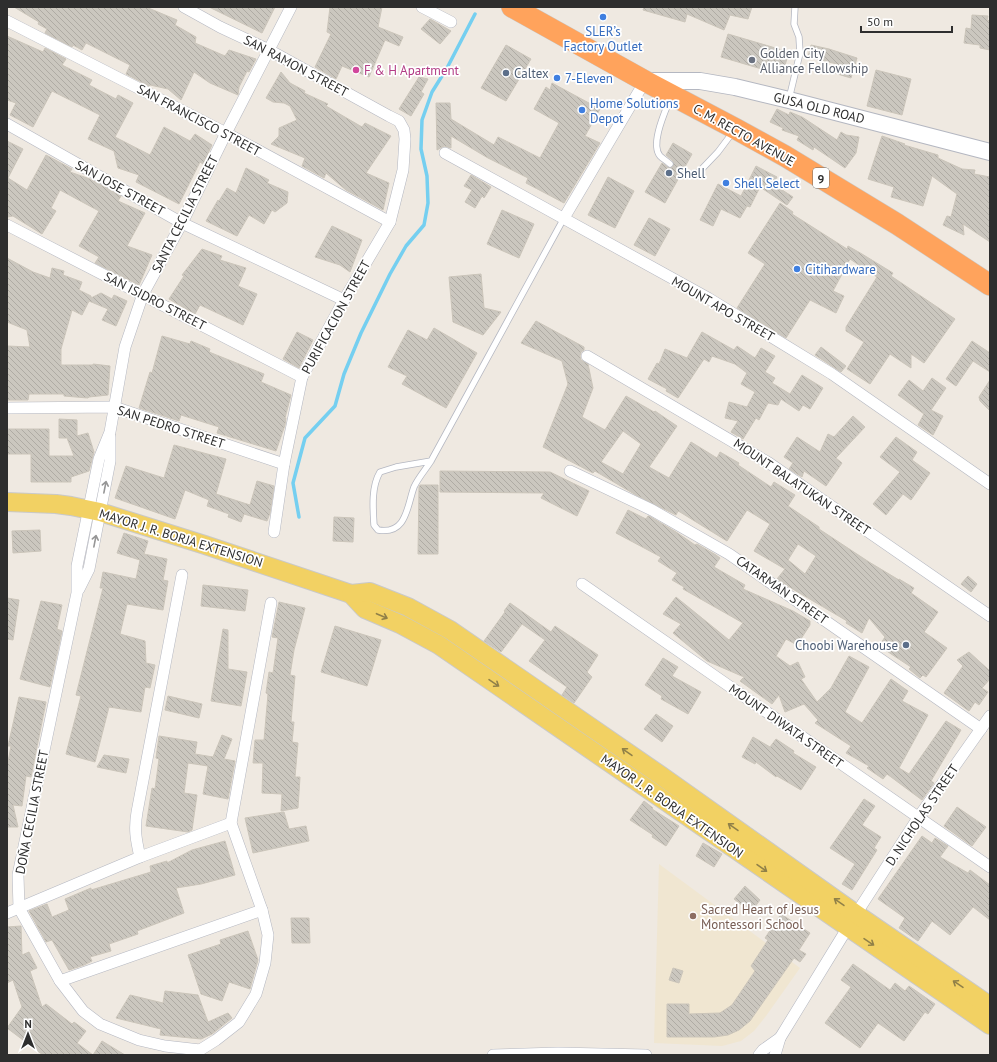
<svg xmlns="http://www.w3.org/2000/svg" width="997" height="1062" viewBox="0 0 997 1062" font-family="'PT Sans',sans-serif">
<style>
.education{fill:#f0e6d1}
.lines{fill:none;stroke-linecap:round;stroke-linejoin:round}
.stream{stroke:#75cff0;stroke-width:3.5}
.building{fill:url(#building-back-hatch);stroke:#cbc5ba;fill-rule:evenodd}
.lane-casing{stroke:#b4b7c1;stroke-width:7}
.street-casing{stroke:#b4b7c1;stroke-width:12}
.secondary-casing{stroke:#b4b7c1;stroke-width:18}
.primary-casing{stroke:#c9c9c9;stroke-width:20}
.highway-casing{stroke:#c9c9c9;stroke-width:22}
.lane{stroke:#fff;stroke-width:5.5}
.street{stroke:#fff;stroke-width:11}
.secondary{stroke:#fff;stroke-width:16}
.primary{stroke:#f2d163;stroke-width:18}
.highway{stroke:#ffa35c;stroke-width:21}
.oneway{stroke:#969696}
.oneway2{stroke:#908048}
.shop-dot{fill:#3f7fe0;stroke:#fff;stroke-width:1.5}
.worship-dot{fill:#6b7280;stroke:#fff;stroke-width:1.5}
.hotel-dot{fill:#d1479c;stroke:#fff;stroke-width:1.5}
.service-dot{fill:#5c6f8a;stroke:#fff;stroke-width:1.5}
.education-dot{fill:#8d6e63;stroke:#fff;stroke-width:1.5}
.labels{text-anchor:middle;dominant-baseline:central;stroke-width:3.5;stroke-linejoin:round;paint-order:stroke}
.shield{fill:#fff;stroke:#6d6d6d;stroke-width:1}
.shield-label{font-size:12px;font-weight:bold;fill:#2e2e2e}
.shop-label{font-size:13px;fill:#366cbe;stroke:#fff;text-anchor:start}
.worship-label{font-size:13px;fill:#5b616d;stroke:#fff;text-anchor:start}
.street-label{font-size:13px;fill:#2e2e2e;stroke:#fff}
.hotel-label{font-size:13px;fill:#b23c85;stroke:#fff;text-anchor:start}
.service-label{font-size:13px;fill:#4e5e75;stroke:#fff;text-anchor:start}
.education-label{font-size:13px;fill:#785e54;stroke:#fff;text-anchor:start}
</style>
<defs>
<pattern id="building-back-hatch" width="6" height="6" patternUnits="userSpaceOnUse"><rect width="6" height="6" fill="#cbc7bf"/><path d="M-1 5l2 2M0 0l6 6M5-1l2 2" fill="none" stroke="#afaba4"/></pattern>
</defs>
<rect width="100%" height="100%" fill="#efe9e1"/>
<path class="education" d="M659,864L800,968L766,1016L754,1031L741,1041L722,1046L654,1043Z"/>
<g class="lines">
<path class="stream" d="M299,517L293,483L305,438L335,406L344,374L361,333L390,274L406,246L424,225L428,203L427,176L421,149L422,120L432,92L447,68L475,14"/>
</g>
<g class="building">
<path d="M14,7H146L177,20L175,25L196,37L195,43L225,56L229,50L256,59L249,72L247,71L239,87L238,95L210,83L194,72L181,100L168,89L150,85L149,86L126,74L130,65L86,43L82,50L73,45L72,47L45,33L47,29L38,24L39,22Z"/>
<path d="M209,7H275L262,33Z"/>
<path d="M330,7H382L378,27L403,37L399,46L385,40L369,77L342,66L336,79L315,67L331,34L327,32Z"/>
<path d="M644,7H752L748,19L730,15L724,30L687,14L685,22L643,10Z"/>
<path d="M972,15L988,16L987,20L990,21V50L980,48V45L964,43L966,28L971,29Z"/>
<path d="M430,19L451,31L440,44L421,29Z"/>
<path d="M728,34L789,52L782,75L721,57Z"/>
<path d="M7,36L43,52L45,48L66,59L62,65L92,80L89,85L116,99L118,95L133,103L115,137L150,155L164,127L190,141L195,134L212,145L203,164L200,162L179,204L136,182L139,175L118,168L114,151L88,139L100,115L52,91L33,127L10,115L16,103L7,100Z"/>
<path d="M506,45L531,59L506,101L481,88Z"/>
<path d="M811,45L829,49L857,58L851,78L834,73L837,64L808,57Z"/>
<path d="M876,70L911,79L902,115L867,106Z"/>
<path d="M281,72L290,83L305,91L304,93L328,104L326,106L362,127L365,123L391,136L366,173L389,183L383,210L346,190L326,173L324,178L302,166L305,158L271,144L279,136V128L297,120L290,106L284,103L273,102L266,98Z"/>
<path d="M419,77L428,79L421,92L424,94L411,116L399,109Z"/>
<path d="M552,83L600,109L585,136L600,143L564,203L526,183L528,178L488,158L451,136V148L444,146L437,150L436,103H450L451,119L494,145L498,137L540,158L559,123L534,109L546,87L550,90Z"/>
<path d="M777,109L789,115L790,112L802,117L837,140L841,132L846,135L859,137L856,153L845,168L814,147L813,150L797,140L799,136L782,130L783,128L770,122Z"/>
<path d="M882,136L905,144L904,145L938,155V158L962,169L975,170L974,174L990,177V242L963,224L964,235L943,225L947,216L951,217L957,194L932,176L923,206L891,197L894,187L868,179Z"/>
<path d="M7,141L23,149L8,178L27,190L46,155L72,169L70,172L90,179L121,196L118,201L145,213L127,246L152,255L139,285L95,263L99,257L79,246L99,211L60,190L51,208L56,211L42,234L13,216L7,217Z"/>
<path d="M673,143L692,154L665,203L645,192L662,163L669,168L673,167V161L666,155Z"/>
<path d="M756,166L777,177L773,184L793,197L787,205L760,187L750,207L747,206L740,218L721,209L713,226L700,220L718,184L741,196Z"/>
<path d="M246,168L269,180L267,183L288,192L287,203L275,212L272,210L264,224L249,215L237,236L206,221L218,200L219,201L227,188L236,193Z"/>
<path d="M471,175L491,187L484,198L482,196L475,208L465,202L472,190L464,186Z"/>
<path d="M608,177L634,191L615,228L588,215Z"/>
<path d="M780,203L793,212L792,214L847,249L848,246L862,254L893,273L891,276L955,319L924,363L911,354V368L890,354L870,384L847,369L864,342L846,331V327L877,277L850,259L833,291L844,296L836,313L810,300L786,338L737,308L765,264L748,253Z"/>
<path d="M502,210L534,224L519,258L487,244Z"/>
<path d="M649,218L670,229L655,256L634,245Z"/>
<path d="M332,226L362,240L350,272L340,265L315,257Z"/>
<path d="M202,249L222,256L220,260L246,268L238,286L257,294L243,325L200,305L195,314L169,299L184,276L182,275Z"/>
<path d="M7,258L33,272L50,278L52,268L64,271L63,275L82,282L79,290L91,296V298L101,293L112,299L114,295L127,301L116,326L102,320L108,309L89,301L82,315L72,310L61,349V365H93V364L110,366L108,395L89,397L88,398L64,396V394H29L28,400H7V346L30,347L27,330L7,322Z"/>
<path d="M481,274L484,308L501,312L483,335L453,322L449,277Z"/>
<path d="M536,321L584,347V350L581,352L580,356L581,360L588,364L593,388L582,417L605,430L626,396L654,412L655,411L677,426L649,467L669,478L691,442L717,458L720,452L739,463L738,465L771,487L774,482L795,495L788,506L819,527V529L869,562L899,580V579L914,588L911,593L938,612L924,632L947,648L926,677L923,675L920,678L909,669L911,667L879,646L885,637L869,618L862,633L846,623L847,621L791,588L777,579L785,569L754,551L770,524L747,510L727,541L680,512L678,511L676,515L636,495L595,471L593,473L543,447L568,384L562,361L521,343ZM623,431L641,444L623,474L601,462ZM798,544L816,556L805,574L788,560Z"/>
<path d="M434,328L477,353L446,408L402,384L407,376L388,367L408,330L427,340Z"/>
<path d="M297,332L313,340L299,368L283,359Z"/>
<path d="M702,332L734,350L737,346L755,358L761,348L775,356L765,372L775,378L772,383L790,394L802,375L823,388L810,409L803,405L799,411L781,399L778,405L768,403L759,420L756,418L743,439L731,432L738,421L725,418L729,402L747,407L755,392L741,384L747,373L735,364L712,356L709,362L704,359L678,398L666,391L667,389L648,379L657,363L659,364L665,349L687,358Z"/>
<path d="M162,336L190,344L191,341L210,349L209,352L264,374L261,382L291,395L285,418H286L285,425L276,451L217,433L219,427L181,415L179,421L139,408L150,372L152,373Z"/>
<path d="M972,341L990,353V372L973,361L956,386L946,379Z"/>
<path d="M821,347L846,366L841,372L815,355Z"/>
<path d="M932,378L946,388L931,410L943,416L933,435L918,425L924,414L898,395L909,380L923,391Z"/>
<path d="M990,380V411L980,401L979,397Z"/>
<path d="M853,416L865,427L836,458L842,463L826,486L804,471L802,477L789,469L793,463L784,457L797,437L820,452L828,434L834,437Z"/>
<path d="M59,419L77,420V436L88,433L94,452L89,471L71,477V482H31V454H7V429H49V456H74L67,438H59Z"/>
<path d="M896,437L917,452L912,460L930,473L911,500L903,494L886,515L873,504L900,472L880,457Z"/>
<path d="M174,445L226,459L216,494L250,505L257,481L274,486L270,513L267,521L244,514L241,522L228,517L229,514L207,506L209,500L185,490L175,519L115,498L126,466L164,478Z"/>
<path d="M440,471L550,472L589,491L577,516L541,498L544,493L440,492Z"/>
<path d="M420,485H438V554H418L419,487Z"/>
<path d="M628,510L646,519L648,516H649L676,532L695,545L697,544L716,555L720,558L714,567L745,585L743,589L793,611L810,621V625L797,645L786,639L776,656L790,666L798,662L805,677L801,679L817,702L831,688L849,656L869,667L845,712L862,723L891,679L908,691L902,701L928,715L899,768L909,774L946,721L961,730L931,781L934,783L922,800L887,774L883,779L867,768L869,766L846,753L851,746L815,723L818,720L804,704L785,712L779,695L772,704L740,681L744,677L707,661L673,633L681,624L663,614L676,597L729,640L743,623L683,589L684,587L672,580L677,573L658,561L661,557L616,533Z"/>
<path d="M334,517L354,518L353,542L333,541Z"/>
<path d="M40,530L41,551L13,553L12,531Z"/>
<path d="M124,533L148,541L144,554L167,559L163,580L168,581L163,610L127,604L120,634L145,641L146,663L155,665L150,688L145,687L141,712L109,707L95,762L66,754L81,696L76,695L103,588H100L103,572L136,579L140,560L117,553Z"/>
<path d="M968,576L977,584L971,592L961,584Z"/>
<path d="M203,585L248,590L245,611L201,606Z"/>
<path d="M7,598L19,600L13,640L7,639Z"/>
<path d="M41,601L62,605L57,629L62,631L50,687L20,679Z"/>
<path d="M279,602L305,608L294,650L290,675L295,676L291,722H294L292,742L298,743L295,777H300L298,808L281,811L282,794L262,793L263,763H253L255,740H264L268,694L266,693L269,672L273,673L278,638L272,637Z"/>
<path d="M510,603L551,632L555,626L598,655L587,672L592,677L574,703L562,695L567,687L529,661L545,640L522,624L501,652L484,641L505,612L504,611Z"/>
<path d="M335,626L381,640L367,686L321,672Z"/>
<path d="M223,629L228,630V669L247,672L241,706L211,701Z"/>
<path d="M969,652L990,671V679L982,688L988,692L979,705L975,702L969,711L944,693L963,666L957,660Z"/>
<path d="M663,658L678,667L672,676L701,692L688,714L661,699L662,696L645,685Z"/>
<path d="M168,696L202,704L199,718L165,710Z"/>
<path d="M19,697L46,702L31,777L26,776L22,806L13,805L18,827H7V767L11,746H8Z"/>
<path d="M656,714L673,726L662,742L644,729Z"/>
<path d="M222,735L232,739L224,759L235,761L228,799L203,794L208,766L188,763L184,793L197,795L192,830L188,832L146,826L152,788L155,789L159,759L156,758L159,736L197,742L195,754L213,757Z"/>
<path d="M753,737L770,747L776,739L794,751L793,753L816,767L801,790L777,776L776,777L756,762L755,764L742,757Z"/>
<path d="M104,755L129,759L126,773L97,767Z"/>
<path d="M864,799L875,806L862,825L881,837L874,848L877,850L852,890L842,884L855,864L830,848Z"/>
<path d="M644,801L653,808L652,809L679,826L666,846L652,837L653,835L630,820Z"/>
<path d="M957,807L986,827L972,846L944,826Z"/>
<path d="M284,812L289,829L306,826L309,841L253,853L245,818Z"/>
<path d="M922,836L932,843L935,838L948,846L940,857L968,873L970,870L990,885V920L973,907L950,935L932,921L918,941L899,928L905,918L878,899Z"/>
<path d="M225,841L235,875L201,884L176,888L184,913L137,931L138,934L109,944L111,951L90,957L92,961L84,965L69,970L52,940L46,942L29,911L47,904L52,917L69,910L65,899L91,888V890L151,872L150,866L167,861V863L192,850Z"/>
<path d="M703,843L722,854L714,867L696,856Z"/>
<path d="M745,886L760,900L751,912L734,899Z"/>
<path d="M781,914L810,933L799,950L806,954L800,962L794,958L750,1021L739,1030L728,1035L714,1037H667V1004H689V1014L720,1013L732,1005L755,971L751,966L768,940L765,938Z"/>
<path d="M291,918H309L310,943H292Z"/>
<path d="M21,926L22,955L29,952L37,968L30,971L42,1007L46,1004L72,1024L74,1022L86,1031L77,1043L93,1055L102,1041L125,1055H43L7,1028L22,1007L13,980L7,983V927Z"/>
<path d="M248,931L258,960L250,989L229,982L222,1001L201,994L188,955L221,944L220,940Z"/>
<path d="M853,964L890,990L895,983L905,991L909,986L935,1004L928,1014L925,1012L904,1041L878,1023L860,1048L825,1023L851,987L841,980Z"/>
<path d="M673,968L683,971L679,983L669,980Z"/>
<path d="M165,991L198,995L208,1022L228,1013L232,1018L212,1034L201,1039L160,1035L161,1029L116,1018L130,995L163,1003Z"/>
</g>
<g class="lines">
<g class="lane-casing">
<g id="lane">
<path d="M789,99L800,53L799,37L794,24L795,7"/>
<path d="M670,164C667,161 663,159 660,156C650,144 665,112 670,99"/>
<path d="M688,174L698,173L718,152L733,132"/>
<path d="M431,461L396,467L380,472C371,487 373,509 374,525L378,530C407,535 407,506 414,487C418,478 426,469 431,461L564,218"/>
</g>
</g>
<g class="street-casing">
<g id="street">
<path d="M184,7L220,27L269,50L389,116L399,121L404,130L405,139L403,170L390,222L344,300L302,377L284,464L274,532"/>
<path d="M422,7L451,22"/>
<path d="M7,21L226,133L390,222"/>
<path d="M7,124L182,223L344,300"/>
<path d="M445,153L708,298L832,374L990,484"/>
<path d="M564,218L645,81"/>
<path d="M7,225L302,377"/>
<path d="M587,356L769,463L990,616"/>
<path d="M7,408L114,407L284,464"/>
<path d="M570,471L652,510L729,554L981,729"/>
<path d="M582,584L990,867"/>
<path d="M79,589L89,569L110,461V437"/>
<path d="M140,857C136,840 134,829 137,812L182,575"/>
<path d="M7,913L140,857L231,823"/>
<path d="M60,981L262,910"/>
<path d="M200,1050L165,1046L139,1040L100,1024L83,1011L60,981L19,908L18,875L77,593V566L99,459L110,432L125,347L143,294L182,223L226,133L291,7"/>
<path d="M200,1050L216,1040L239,1022L256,994L265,963L268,935L262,910L231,823L271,603"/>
<path d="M493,1055L558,1053L646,1055"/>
<path d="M759,1055L763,1050L780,1038"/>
<path d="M775,1055L780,1038L856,914L918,818L990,716"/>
</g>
</g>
<g class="secondary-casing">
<path id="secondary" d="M646,81H700L735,87L789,100L990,152"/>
</g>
<g class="primary-casing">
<g id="primary">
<path d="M7,502L56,504L71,506L100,512L205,545L351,594L365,609L400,624L439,645L990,1025"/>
<path d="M351,594L370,592L408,607L450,630L660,775L856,914L990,1006"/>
</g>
</g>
<g class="highway-casing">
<path id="highway" d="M512,7L645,81L736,129L785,156L897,224L990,285"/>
</g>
<use href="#lane" class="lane"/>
<use href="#street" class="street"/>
<use href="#secondary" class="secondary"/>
<use href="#primary" class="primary"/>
<use href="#highway" class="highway"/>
</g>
<defs><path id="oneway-shaft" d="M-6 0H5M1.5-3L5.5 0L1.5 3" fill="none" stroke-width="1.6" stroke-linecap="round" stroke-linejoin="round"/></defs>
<g class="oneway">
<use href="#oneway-shaft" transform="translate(105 487) rotate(-79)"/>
<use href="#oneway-shaft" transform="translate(95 541) rotate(-79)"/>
</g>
<g class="oneway2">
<use href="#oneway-shaft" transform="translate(382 616) rotate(23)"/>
<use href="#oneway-shaft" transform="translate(494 683) rotate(34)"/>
<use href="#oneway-shaft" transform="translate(627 752) rotate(-145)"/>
<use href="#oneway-shaft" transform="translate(733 827) rotate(-145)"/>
<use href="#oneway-shaft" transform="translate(762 868) rotate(35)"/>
<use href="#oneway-shaft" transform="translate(839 902) rotate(-145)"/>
<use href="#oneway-shaft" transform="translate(869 942) rotate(34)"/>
<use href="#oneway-shaft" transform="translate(958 984) rotate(-146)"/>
</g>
<g class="shop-dot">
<circle cx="603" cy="17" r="4"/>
<circle cx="557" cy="78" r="4"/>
<circle cx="582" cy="110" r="4"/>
<circle cx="726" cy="183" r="4"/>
<circle cx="797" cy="269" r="4"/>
</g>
<circle class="worship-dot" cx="752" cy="60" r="4"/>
<circle class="hotel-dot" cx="356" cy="70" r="4"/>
<g class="service-dot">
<circle cx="506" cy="73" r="4"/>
<circle cx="669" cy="173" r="4"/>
<circle cx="906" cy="645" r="4"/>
</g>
<circle class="education-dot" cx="693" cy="916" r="4"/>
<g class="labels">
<rect class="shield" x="813" y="168" width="16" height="20" rx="3"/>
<g class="shield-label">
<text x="821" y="178">9</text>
</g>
<g class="shop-label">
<text x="603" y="31" text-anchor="middle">SLER’s<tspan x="603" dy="15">Factory Outlet</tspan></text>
<text x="565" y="78">7-Eleven</text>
<text x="590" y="103">Home Solutions<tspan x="590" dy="15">Depot</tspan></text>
<text x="734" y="183">Shell Select</text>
<text x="805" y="269">Citihardware</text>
</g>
<g class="worship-label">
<text x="760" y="53">Golden City<tspan x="760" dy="15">Alliance Fellowship</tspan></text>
</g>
<g class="street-label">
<text transform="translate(296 66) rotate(28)">SAN RAMON STREET</text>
<text transform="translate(819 108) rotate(14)">GUSA OLD ROAD</text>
<text transform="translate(199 120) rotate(28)">SAN FRANCISCO STREET</text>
<text transform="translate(744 135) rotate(29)">C. M. RECTO AVENUE</text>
<text transform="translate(120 188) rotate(29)">SAN JOSE STREET</text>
<text transform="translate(185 214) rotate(-63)">SANTA CECILIA STREET</text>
<text transform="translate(155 301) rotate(27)">SAN ISIDRO STREET</text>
<text transform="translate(723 309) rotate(30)">MOUNT APO STREET</text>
<text transform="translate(336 317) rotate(-61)">PURIFICACION STREET</text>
<text transform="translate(171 427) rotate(18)">SAN PEDRO STREET</text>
<text transform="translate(802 487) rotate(34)">MOUNT BALATUKAN STREET</text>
<text transform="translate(181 538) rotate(17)">MAYOR J. R. BORJA EXTENSION</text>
<text transform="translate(782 590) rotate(35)">CATARMAN STREET</text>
<text transform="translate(786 726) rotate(35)">MOUNT DIWATA STREET</text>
<text transform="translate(672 806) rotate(35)">MAYOR J. R. BORJA EXTENSION</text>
<text transform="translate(32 812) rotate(-79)">DOÑA CECILIA STREET</text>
<text transform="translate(922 815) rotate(-56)">D. NICHOLAS STREET</text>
</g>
<g class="hotel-label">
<text x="364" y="70">F &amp; H Apartment</text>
</g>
<g class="service-label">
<text x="514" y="73">Caltex</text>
<text x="677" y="173">Shell</text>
<text x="898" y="645" text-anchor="end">Choobi Warehouse</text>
</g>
<g class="education-label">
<text x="701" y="909">Sacred Heart of Jesus<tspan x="701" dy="15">Montessori School</tspan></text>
</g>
</g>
<rect width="997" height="1062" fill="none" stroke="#2e2e2e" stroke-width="16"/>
<g transform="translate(28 1034)" stroke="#ffffff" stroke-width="3" paint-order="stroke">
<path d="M0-3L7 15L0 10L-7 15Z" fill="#2e2e2e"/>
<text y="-6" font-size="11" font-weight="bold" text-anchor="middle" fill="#2e2e2e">N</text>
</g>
<path d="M861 26v6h91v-6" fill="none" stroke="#2e2e2e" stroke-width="2"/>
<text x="867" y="26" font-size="12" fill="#2e2e2e" stroke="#ffffff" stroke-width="3" paint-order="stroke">50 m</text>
</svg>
